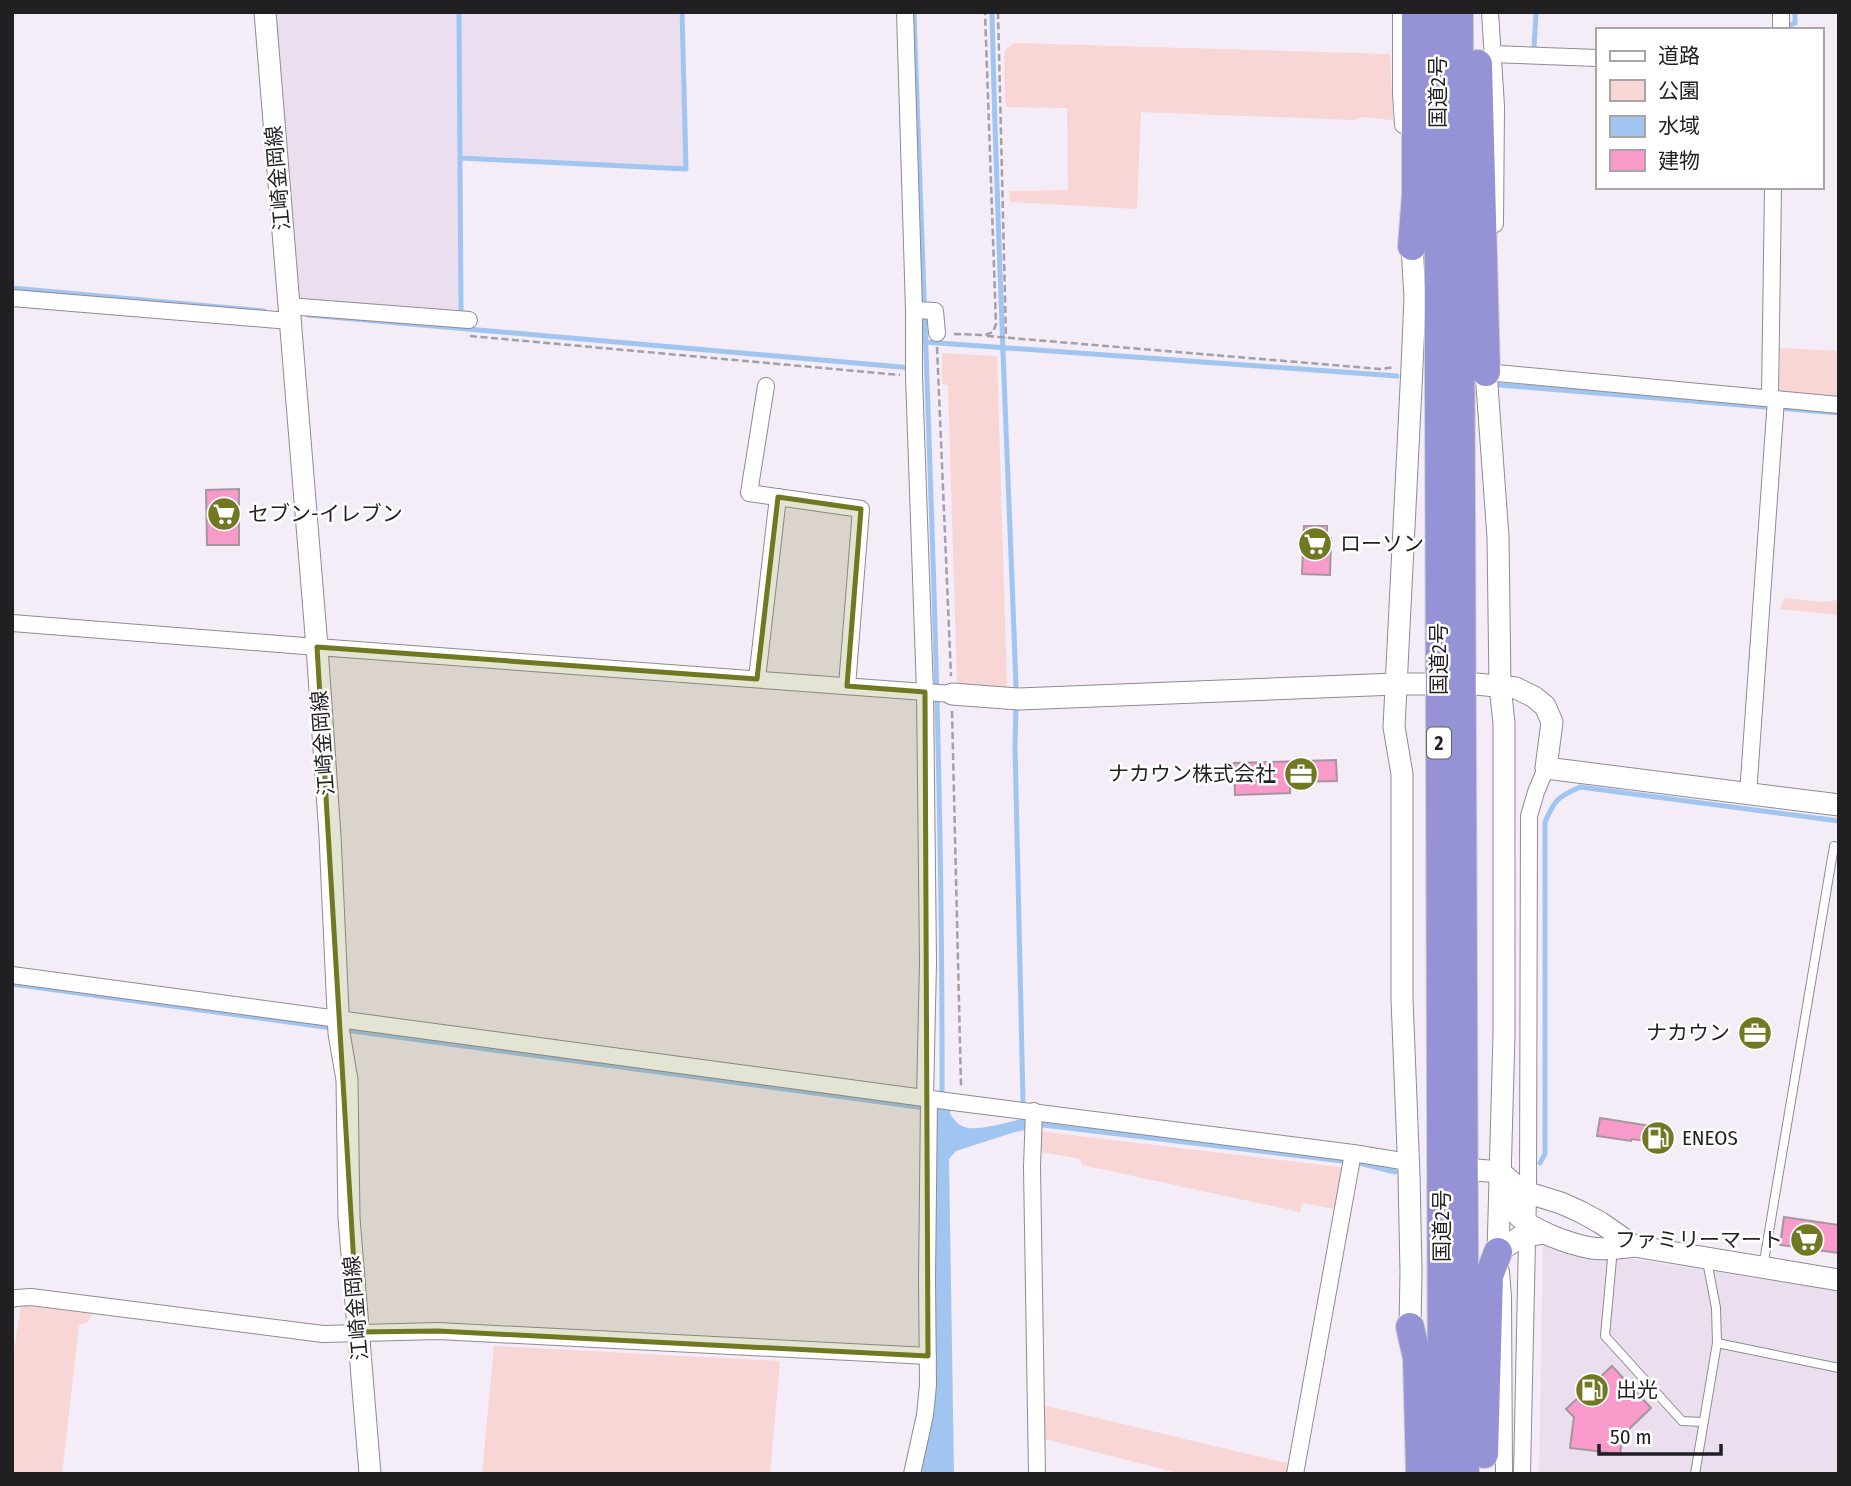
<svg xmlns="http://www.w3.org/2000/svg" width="1851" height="1486" viewBox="0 0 1851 1486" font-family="'Fira Sans Condensed','Noto Sans JP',sans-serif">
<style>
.built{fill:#eadeef}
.green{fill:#f8d6d5}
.water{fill:#a0c5f1}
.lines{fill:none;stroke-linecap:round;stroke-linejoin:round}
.stream{stroke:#a0c5f1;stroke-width:5}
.building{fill:#f89bcb;stroke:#a3969c;stroke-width:2}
.lane-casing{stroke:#908a93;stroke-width:10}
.street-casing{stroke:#908a93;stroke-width:18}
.secondary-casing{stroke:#908a93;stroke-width:23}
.highway-casing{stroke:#cececf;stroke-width:30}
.path{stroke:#a49ea6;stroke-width:2.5;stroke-dasharray:7 3.5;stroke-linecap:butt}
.lane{stroke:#fff;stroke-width:8}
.street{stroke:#fff;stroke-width:16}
.secondary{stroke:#fff;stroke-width:21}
.highway{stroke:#9593d5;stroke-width:28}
.marked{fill:#717821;fill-opacity:0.2;stroke:#717821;stroke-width:5;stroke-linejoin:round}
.labels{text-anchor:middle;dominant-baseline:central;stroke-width:5;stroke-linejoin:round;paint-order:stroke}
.shield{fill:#fff;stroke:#646265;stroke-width:2}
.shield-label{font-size:19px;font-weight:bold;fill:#221f23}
.street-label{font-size:21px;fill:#221f23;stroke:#fff}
.poi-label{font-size:21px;fill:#221f23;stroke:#fff;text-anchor:start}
</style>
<rect width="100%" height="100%" fill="#f4ecf7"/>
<g class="built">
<path d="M273,12H679L684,167L458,155V315L304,301L296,294Z"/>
<path d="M1543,1245L1839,1291V1474H1539Z"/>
</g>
<g class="green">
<path d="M1014,43L1390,54L1393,120L1361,117L1355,120L1141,112L1137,209L1010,202L1009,191L1068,190L1067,108L1007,107L1005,102L1004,54L1007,48Z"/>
<path d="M1780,348L1839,351V401L1779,397Z"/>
<path d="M942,353L997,356L1007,688L957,683L948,385L942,384Z"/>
<path d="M1785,598L1821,602L1839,600V615L1780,609Z"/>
<path d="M1037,1131L1339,1167L1343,1172L1335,1209L1302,1203L1300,1212L1082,1165L1080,1159L1037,1151Z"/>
<path d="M21,1305L92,1314L88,1322L79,1325L62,1474H12V1363Z"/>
<path d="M494,1346L780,1361L770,1474H482Z"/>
<path d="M1043,1405L1290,1464L1289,1474H1182L1041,1438Z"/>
</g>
<path class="water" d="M933,1106L951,1108L950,1114C954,1120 960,1127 968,1128C983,1130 1011,1121 1027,1118L1026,1130L1015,1132L956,1151L949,1159L954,1474H916L924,1445Z"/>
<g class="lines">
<g class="stream">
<path d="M459,12L461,315"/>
<path d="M914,12C926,374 943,735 942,1097"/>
<path d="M992,12C997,238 1008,462 1016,687"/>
<path d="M1788,29V26L1795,23V12"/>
<path d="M1534,49L1536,12"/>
<path d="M461,158L686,169L682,12"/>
<path d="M12,288L264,311"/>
<path d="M308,315L912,368"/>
<path d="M925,342L1397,376"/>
<path d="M1500,385L1839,413"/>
<path d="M1016,706L1015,745L1023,1101"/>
<path d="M12,984L332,1028"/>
<path d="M345,1030L925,1108"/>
<path d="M1035,1124L1359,1163L1395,1172"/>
<path d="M1540,1163L1545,1154V822C1555,799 1558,797 1580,787L1839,821"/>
</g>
</g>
<g class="building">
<path d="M239,489V545H207L206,490Z"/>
<path d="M1304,526H1327V538H1331L1330,575L1302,574Z"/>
<path d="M1336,760L1337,781L1290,782V793L1235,795L1234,763Z"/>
<path d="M1600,1118L1664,1128L1662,1143L1632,1139L1631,1141L1597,1136Z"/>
<path d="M1784,1217L1839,1225V1253L1780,1245Z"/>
<path d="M1612,1366L1651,1408L1623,1435L1620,1454L1570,1448L1574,1417L1566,1409Z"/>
</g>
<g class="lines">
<g class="lane-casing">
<g id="lane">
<path d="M1613,1248L1605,1336L1682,1421L1703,1422"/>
<path d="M1763,1267L1834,846"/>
<path d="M1717,1343L1839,1368"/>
<path d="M1695,1474L1717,1343L1716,1308L1707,1261"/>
</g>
</g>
<g class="street-casing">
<g id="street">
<path d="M905,12L914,310V376L925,692L928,962L925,1098"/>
<path d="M1401,12V94L1403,125"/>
<path d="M1490,12L1496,106L1495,224"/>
<path d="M1781,30V12"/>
<path d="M1492,54L1597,58"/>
<path d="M12,298L289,321"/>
<path d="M288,306L469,320"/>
<path d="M914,310L935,311L937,333"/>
<path d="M1487,365L1486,372L1839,405"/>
<path d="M766,386L749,493L861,509L847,686"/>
<path d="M1770,398L1773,187"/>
<path d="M12,623L317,647L952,694"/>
<path d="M757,679L778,497"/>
<path d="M1748,794L1776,399"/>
<path d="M12,975L961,1103L1353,1153L1408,1162"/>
<path d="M1034,1111L1032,1167L1037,1474"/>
<path d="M1501,1271L1503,1297L1504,1474"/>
<path d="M12,1299L16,1298L31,1297L323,1334L438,1331L928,1356"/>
<path d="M912,1474L925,1415L928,1385L927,1280L929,1099"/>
<path d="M1295,1474L1353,1153"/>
<path d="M1522,1474L1528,1194L1529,816L1536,792L1546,768"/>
</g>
</g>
<g class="secondary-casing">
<g id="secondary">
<path d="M265,12L317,647L330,836L339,1033L347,1080L349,1218L370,1474"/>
<path d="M1486,372L1498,537L1500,686L1504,723V1034L1498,1252"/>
<path d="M1476,684L1516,688L1534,697L1545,706L1552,722L1546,768L1839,805"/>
<path d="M952,694L1019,699L1396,684H1425"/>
<path d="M1476,1170L1500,1172L1522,1191L1561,1203L1581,1212L1601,1223L1634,1246"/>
<path d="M1504,1184C1508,1194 1510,1206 1517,1214C1531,1231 1570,1244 1591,1248C1605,1250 1620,1248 1634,1246L1839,1280"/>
<path d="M1498,1252L1520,1237L1544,1233"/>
<path d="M1410,1327L1411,1272L1409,1175L1402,999V774L1394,727L1412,367L1415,298L1412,246"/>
</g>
</g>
<g class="highway-casing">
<g id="highway">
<path d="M1438,12L1442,1474"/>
<path d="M1459,12L1465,1474"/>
<path d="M1478,64L1486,372"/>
<path d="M1412,246L1416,195V12"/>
<path d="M1410,1327L1417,1358L1420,1474"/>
<path d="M1484,1454L1489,1276L1498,1252"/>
</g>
</g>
<g class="path">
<path d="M998,12L1006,338"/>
<path d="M954,334L985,335L993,332L996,324L985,12"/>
<path d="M470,336L900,375"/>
<path d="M987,336L1380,369L1395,367"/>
<path d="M937,347L951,676"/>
<path d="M952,711L961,1086"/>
</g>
<use href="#lane" class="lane"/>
<use href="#street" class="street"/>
<use href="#secondary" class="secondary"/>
<use href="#highway" class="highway"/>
</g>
<path class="marked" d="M778,497L861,509L847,686L925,692L928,1356L438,1331L358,1332L317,647L757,679Z"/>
<defs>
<g id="supermarket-disc" transform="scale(1.75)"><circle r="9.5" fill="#717821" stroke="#fff"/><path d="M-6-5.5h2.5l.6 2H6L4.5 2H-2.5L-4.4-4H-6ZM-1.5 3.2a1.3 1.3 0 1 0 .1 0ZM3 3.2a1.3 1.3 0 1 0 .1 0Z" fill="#fff"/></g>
<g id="office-disc" transform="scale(1.75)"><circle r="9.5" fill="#717821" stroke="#fff"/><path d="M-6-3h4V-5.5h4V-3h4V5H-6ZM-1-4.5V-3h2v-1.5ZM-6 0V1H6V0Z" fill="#fff"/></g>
<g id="fuel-disc" transform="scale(1.75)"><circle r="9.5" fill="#717821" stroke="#fff"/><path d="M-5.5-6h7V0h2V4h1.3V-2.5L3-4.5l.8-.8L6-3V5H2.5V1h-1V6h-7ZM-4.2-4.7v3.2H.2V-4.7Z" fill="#fff"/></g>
</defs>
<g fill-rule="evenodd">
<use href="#supermarket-disc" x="224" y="514"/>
<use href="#supermarket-disc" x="1315" y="544"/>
<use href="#office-disc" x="1301" y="774"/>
<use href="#office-disc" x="1755" y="1033"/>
<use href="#fuel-disc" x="1658" y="1138"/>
<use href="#supermarket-disc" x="1807" y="1240"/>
<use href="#fuel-disc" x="1592" y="1390"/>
</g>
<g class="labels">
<rect class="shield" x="1427" y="727.5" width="24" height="31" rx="5"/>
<g class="shield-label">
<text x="1439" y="743">2</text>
</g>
<g class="street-label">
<text transform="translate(1438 92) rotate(-90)">国道2号</text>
<text transform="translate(278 178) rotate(-95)">江崎金岡線</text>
<text transform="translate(1439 659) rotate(-90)">国道2号</text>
<text transform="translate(323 743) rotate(-94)">江崎金岡線</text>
<text transform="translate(1442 1226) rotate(-90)">国道2号</text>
<text transform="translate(356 1308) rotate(-95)">江崎金岡線</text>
</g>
<g class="poi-label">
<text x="248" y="514">セブン-イレブン</text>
<text x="1340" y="544">ローソン</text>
<text x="1276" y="774" text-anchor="end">ナカウン株式会社</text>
<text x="1730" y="1033" text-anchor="end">ナカウン</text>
<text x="1682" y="1138">ENEOS</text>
<text x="1783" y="1240" text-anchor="end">ファミリーマート</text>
<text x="1616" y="1390">出光</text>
</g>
</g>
<rect width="1851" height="1486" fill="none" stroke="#221f23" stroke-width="28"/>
<rect x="1596" y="28" width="228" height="161" fill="#ffffff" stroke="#a7a5a7" stroke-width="2"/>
<rect x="1610" y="51" width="35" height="10" fill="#ffffff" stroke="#a7a5a7" stroke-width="2"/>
<text x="1658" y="63" font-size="21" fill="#221f23">道路</text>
<rect x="1610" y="80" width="35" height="21" fill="#f8d6d5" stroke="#a7a5a7" stroke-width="2"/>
<text x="1658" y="98" font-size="21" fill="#221f23">公園</text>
<rect x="1610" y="116" width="35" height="21" fill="#a0c5f1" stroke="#a7a5a7" stroke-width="2"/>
<text x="1658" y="133" font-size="21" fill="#221f23">水域</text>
<rect x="1610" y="150" width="35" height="21" fill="#f89bcb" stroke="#a7a5a7" stroke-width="2"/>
<text x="1658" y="168" font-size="21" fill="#221f23">建物</text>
<path d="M1599 1444v10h122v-10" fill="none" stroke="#221f23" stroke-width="3.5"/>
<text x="1610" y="1444" font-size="21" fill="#221f23" stroke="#ffffff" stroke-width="5" paint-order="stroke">50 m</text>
</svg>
